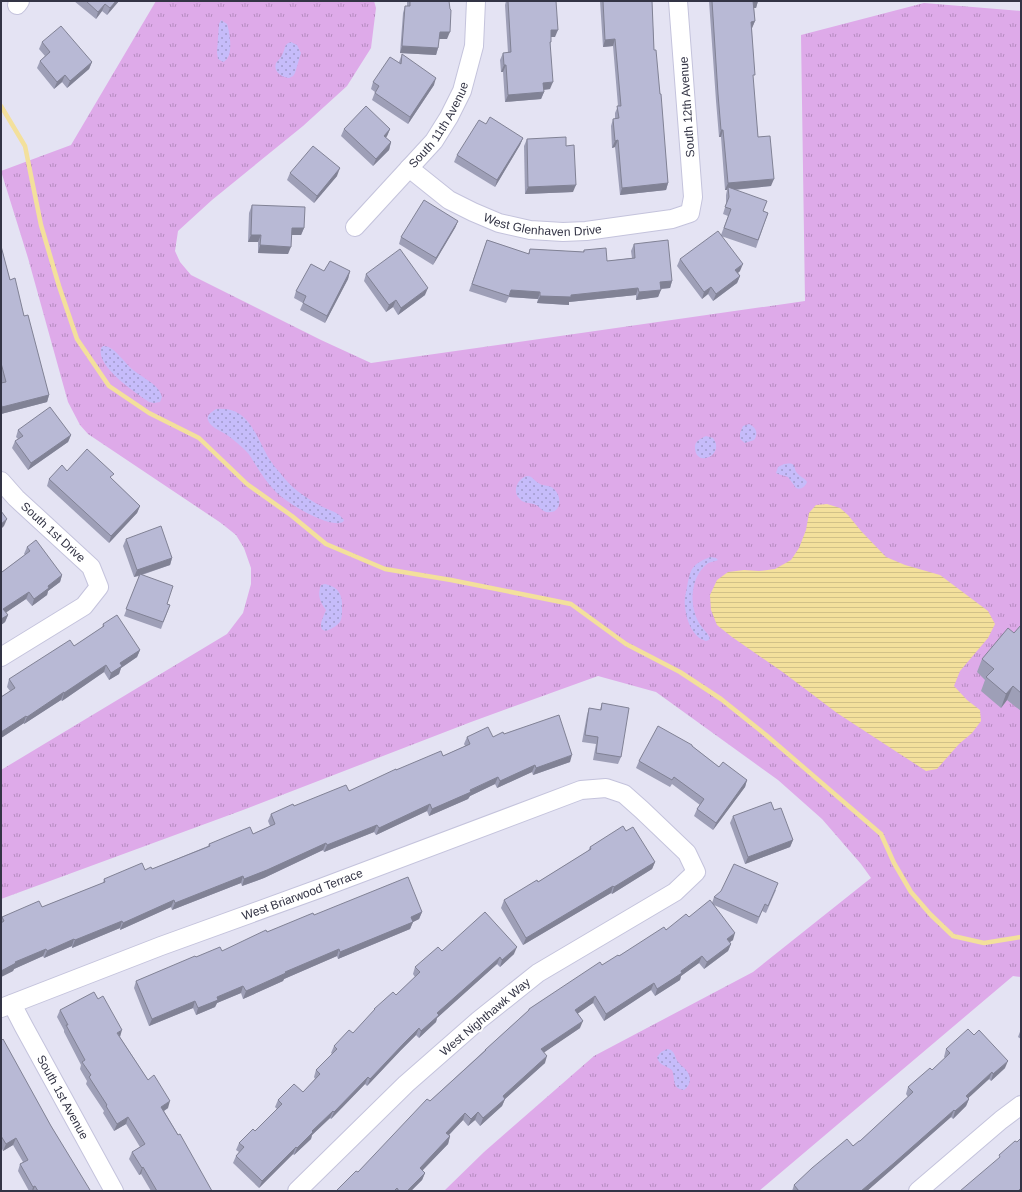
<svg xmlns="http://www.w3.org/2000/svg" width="1022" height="1192" viewBox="0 0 1022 1192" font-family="Helvetica,sans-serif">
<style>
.grass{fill:url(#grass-tufts)}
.sand{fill:url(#sand-dots)}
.water{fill:url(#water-rules)}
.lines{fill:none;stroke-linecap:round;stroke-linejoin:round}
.stream{stroke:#f3e09c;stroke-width:4.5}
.minor-casing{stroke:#c4c3dc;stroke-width:20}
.minor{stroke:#fff;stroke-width:18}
.wall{fill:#9e9fb7}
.shaded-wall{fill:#818295}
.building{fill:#b8b9d5;stroke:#818295}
.labels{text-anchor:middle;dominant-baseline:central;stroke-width:4;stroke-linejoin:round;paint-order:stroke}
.street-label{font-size:12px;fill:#333445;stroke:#fff}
</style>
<defs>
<pattern id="grass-tufts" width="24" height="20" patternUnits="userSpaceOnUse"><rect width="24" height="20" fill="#deaae9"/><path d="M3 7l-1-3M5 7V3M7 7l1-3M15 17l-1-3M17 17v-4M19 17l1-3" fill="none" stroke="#b58bbf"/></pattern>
<pattern id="sand-dots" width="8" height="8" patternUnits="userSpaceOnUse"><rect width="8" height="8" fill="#c6bcfa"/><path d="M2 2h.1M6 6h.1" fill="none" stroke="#a19acc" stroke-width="1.8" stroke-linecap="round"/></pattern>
<pattern id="water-rules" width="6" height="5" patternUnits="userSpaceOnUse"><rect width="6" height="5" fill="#f3e09c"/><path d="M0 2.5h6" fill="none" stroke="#d1c188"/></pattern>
</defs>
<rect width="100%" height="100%" fill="#e4e3f3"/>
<path class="grass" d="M156,1H374L376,8L371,48L347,86L303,126L212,200L178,231L175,251L180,262L191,275L321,340L371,363L805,301L801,35L924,3L1021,11V977L1013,976L759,1191H444L484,1152L594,1056L753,972L871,878L861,864L822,819L778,780L656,692L598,676L471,722L243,810L1,899V770L227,634L243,613L251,584V568L244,548L236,535L221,523L88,434L80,425L68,402L28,258L1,171L71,145Z"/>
<g class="sand">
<path d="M221,20L227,24C230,33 234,58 223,62L218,59L217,52L219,24Z"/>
<path d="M291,42L297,45L301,53L295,73L293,76L289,78C282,77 273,72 276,63C278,60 281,58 282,55C286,49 283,44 291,42Z"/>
<path d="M103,346C107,346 109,347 112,349C120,355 125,363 132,369C142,378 159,384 162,397L160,402L154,403L149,402C136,393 96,367 101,348Z"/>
<path d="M216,409C248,405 256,436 268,457C272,463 276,469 281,474C291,488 306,498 321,506C330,511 337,511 344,520L343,522C329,529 285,502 275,491C267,483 261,473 255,464C252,459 250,455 246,451C240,445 234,440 227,435C221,431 210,427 208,420C206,415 212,412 216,409Z"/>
<path d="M749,424C756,427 759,434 754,440L745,443L740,439V433L743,426Z"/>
<path d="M706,436L713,438C726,455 695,469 695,447C695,441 700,439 706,436Z"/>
<path d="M784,464C786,464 790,463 792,464C796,466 794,470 797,473C800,477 805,478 807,482C805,487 801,490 796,488L788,477L778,474L776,473L778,467Z"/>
<path d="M527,476C533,476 534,481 540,484C544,486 550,485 554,489C563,497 561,515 546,512C542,511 540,507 536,505C530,502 523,504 519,498C512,491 518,478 527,476Z"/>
<path d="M710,557L716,558L718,560C715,562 711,561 707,564C690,578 689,605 699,623C702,628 707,632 710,638L709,640L706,641C692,637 686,619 685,606C684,599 686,593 687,587C688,581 689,575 692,569C696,563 703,560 710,557Z"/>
<path d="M325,584C340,587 343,597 342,610C342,614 342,618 340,622C336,627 321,637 321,625C321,621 324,615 326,610C320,602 317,595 321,585Z"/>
<path d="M667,1049C676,1050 674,1058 679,1063C681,1066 684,1067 686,1070C692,1077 691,1085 684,1090C671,1088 676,1080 672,1070C666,1065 659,1066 657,1057L661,1052Z"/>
</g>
<path class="water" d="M827,504L840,508L848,515L861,531L886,557L905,565L940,575L988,611L995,624L988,638L960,671L954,686L967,700L980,710L981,721L972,733L959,744L937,769L926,771L837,713L784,673L732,637L717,625L711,610L710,595L717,580L728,572L744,570L759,571L775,569L791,560L799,548L806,530L809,513L816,505Z"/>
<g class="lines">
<path class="stream" d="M1,106L25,146L41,225L59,286L77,339L109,386L149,413L199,438L247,484L292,516L326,544L385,569L451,580L571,604L626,644L680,672L721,699L766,735L881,834L894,863L911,892L930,914L953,936L984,943L1021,937"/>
<g class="minor-casing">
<g id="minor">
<path d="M17,5L20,1"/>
<path id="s1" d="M409,168L449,200L473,212L499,223L530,230L563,232L586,231L672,219L690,213L693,197L678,1"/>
<path id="s2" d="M355,227L434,141L449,117L462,91L474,46L476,1"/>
<path id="s3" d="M1,481L16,498L91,567L99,587L84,606L1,657"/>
<path id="s4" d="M12,1004L24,1027L114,1191"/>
<path id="s5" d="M1,1008L161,946L321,888L581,790L606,788L624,794L642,810L687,853L696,872L675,892L538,973L479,1020L406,1084L297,1191"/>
<path d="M918,1191L1001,1120L1021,1105"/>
</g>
</g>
<use href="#minor" class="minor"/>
</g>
<g class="wall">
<path d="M74,1H119L107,15L102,11L96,19Z"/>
<path d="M407,1H449L447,39H439L438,48L436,55L400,53L403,13L405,6H407Z"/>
<path d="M506,1H556L555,37H551L550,46V89L544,90V92L541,99L505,102L503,72H501L500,60L503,53H508L505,5Z"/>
<path d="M600,1H652L654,50L660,94L668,183L666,190L620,195L615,147L612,148L611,126L613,119H615V113L618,106L613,46L603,47Z"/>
<path d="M709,1H758L756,8H754L755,21L752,28L753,80L758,137L771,186L735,190L763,211L768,213L756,248L721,236L740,271L738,273L740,276L737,283L713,301L708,294L702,299L677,266L680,259L721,235L728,216L723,214L726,204V195L727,190H725L721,137H719L716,101Z"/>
<path d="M42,42L92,62L89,69L67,88L62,82L54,89L37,68L40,61L45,56L39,49Z"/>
<path d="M402,54L434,85L408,124L372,100L375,92L371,89L373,82L399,62Z"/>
<path d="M486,124L523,138L520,145L495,187L454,162L457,155Z"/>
<path d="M344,129H390L387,136L386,138L391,142L389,150L373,166L341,136Z"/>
<path d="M527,139L566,146L573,192L525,194L524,146Z"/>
<path d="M290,173L337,176L314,203L287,180Z"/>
<path d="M252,205L304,228L301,235H291L288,254L258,253V242H248L249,213Z"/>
<path d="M458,221L455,228L433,265L399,244L401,237Z"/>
<path d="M487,240L528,254L530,249L583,252L584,250L607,261L632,258L631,251L634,244L672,281L670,288L661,289L658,297L636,300V295L569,302V305L537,303L538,299L509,297L506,303L469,291Z"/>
<path d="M1,246L10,280L24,316L49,395L47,402L1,414V383H2L1,380Z"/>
<path d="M324,271H350L348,279L325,323L300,310L303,303L294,298L296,291Z"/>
<path d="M366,274L425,295L398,315L393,307L386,312L364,281Z"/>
<path d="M18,430L71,435L68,442L28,470L12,448L15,441L18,439L16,437Z"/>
<path d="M67,471L112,479L140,506L137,513L109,543L47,486L49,479Z"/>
<path d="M126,539L172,558L170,565L142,575L167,604L170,605L161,629L124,616L139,576L134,577L123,546Z"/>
<path d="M27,547L62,575L60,582L48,591L47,595L32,606L26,599L6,612L8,615L5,622L1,625V571L2,572L25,555L24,554Z"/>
<path d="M103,624L140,650L137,657L121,668L119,674L109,680L104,672L62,701L61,700L24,724V723L1,738V697L10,691L7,687L9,679L74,646L102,628Z"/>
<path d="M1021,625V711L1007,700L1001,708L981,691L985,680L977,672L982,659L1014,633Z"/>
<path d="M602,703L621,757L618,764L593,760L596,744L582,742L587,715L589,708L600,710Z"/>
<path d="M504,734L570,762L533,775L532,772L497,788L495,784L470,796L468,799L429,816L427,811L376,835L374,832L324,852L323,850L264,878L242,886L241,883L172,910L171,907L120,930V928L72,948V946L44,958L43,956L14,969L13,971L1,977V921L2,917L42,907L103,883L104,879L145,870L152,869L208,846L209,844L253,834L270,826L268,821L271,814L294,806L349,791L396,770L443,756L465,746L464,744L467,737H493Z"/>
<path d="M692,746L719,767L747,780L745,787L713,830L694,816L697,809L700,805L672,784L670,787L636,768L639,761Z"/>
<path d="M774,810L793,840L790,847L745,864L730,823L733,816Z"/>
<path d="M626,831L655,862L652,869L612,894L611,893L523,945L501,908L504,900L538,882L588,851L590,847Z"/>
<path d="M776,890L766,913L762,911L757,924L714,905L733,940L730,942L731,944L728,951L704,969L699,963L681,976L680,980L655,996L651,990L604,1021L593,1003L578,1013L580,1028L544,1052L545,1063L505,1099L502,1106L480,1126L475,1120L468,1126L463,1120L449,1135L450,1136L448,1144L422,1171L425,1173L422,1180L411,1191H336L358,1172L430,1101L484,1051L485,1050L528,1011L529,1009L602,965L689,917L712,903L714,897Z"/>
<path d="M422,912L419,919L413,922L410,929L338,959L337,956L284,979L283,981L243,999L241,993L217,1003L215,1007L196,1015L193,1008L149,1026L134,988L136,981L196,957L222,951L267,932L314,915Z"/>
<path d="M442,951L514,954L500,967L497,964L437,1018L436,1022L419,1038L416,1035L401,1050L367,1086L365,1084L331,1119L330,1118L312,1135L311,1139L294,1155L293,1154L259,1188L233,1163L236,1156L239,1152L236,1150L239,1143L255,1131L277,1109L275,1107L278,1100L303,1092L315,1079L314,1077L316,1070L332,1054L331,1053L334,1046L353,1033L374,1011V1009L396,995L415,977L413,974L415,967Z"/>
<path d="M60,1010L120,1037L148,1080L168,1108L164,1111L212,1191H151L141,1174L139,1175L129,1159L132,1152L140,1147L126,1124L114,1131L103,1113L104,1111L86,1084L87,1081L80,1069L81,1065L64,1032V1030L57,1017Z"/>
<path d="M1021,1029V1039L1018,1037Z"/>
<path d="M1,1038L51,1126L89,1191H29L18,1171L20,1164L23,1162L13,1145L3,1151L1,1147Z"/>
<path d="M946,1049L1005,1068L991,1081L989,1079L968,1098L969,1099L966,1106L953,1119L951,1117L891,1170L867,1191H792L794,1185L860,1141L908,1097L906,1094L908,1087L932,1070L945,1058L944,1057Z"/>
</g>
<g class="shaded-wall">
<path d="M116,1H119L107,15L110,8Z"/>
<path d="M753,1H758L756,8H750Z"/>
<path d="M105,4L102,11L96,19L98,12Z"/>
<path d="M755,21L752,28L749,29L751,22Z"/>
<path d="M551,30H558L555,37H548Z"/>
<path d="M440,32H450L447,39H437Z"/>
<path d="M615,39L613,46L603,47L605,40Z"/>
<path d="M402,46L438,48L436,55L400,53Z"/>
<path d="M92,62L89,69L67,88L70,81Z"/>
<path d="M504,65H506L503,72H501Z"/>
<path d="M65,75L62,82L54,89L57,82Z"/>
<path d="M436,78L434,85L408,124L410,117Z"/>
<path d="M553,82L550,89L540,90L543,83Z"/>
<path d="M544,92L541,99L505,102L508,95Z"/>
<path d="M390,129L387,136L381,143L384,136Z"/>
<path d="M721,130H723L721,137H719Z"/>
<path d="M523,138L520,145L495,187L497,180Z"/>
<path d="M618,140L615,147L612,148L615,141Z"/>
<path d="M391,142L389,150L373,166L376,159Z"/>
<path d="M340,168L337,176L314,203L317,196Z"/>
<path d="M774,179L771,186L729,190L728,187L727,190H725L728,183Z"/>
<path d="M668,183L666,190L620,195L622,188Z"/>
<path d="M576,185L573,192L525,194L528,187Z"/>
<path d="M458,221L455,228L433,265L436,258Z"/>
<path d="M292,228H304L301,235H289Z"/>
<path d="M251,235H261L258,242H248Z"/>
<path d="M260,245L291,247L288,254L258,253Z"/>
<path d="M743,264L740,271L733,277L735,270Z"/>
<path d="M350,271L348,279L325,323L327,316Z"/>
<path d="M740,276L737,283L713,301L716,294Z"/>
<path d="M672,281L670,288L658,289L660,282Z"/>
<path d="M711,287L708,294L702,299L704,292Z"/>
<path d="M428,288L425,295L398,315L401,308Z"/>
<path d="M638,288L636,295L569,302V305L537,303L540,296L571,295Z"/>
<path d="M511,290L540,292L538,299L509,297Z"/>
<path d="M661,290L658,297L636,300L639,292Z"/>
<path d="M396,300L393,307L386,312L389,305Z"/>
<path d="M49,395L47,402L1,414V410L2,407Z"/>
<path d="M71,435L68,442L28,470L31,463Z"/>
<path d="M140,506L137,513L109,543L111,536Z"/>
<path d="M7,519L4,526L1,529V524Z"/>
<path d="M172,558L170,565L134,577L137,570Z"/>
<path d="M62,575L60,582L48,591L47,595L32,606L34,599L48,586Z"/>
<path d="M29,592L26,599L1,616L3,609Z"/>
<path d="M8,615L5,622L1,625V619Z"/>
<path d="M140,650L137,657L121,668L119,674L109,680L111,673L120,663Z"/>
<path d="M106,665L104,672L62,701L64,693Z"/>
<path d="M1013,686L1007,700L1001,708L1006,694Z"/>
<path d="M64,692L61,700L24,724L27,717Z"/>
<path d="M26,716L24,723L1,738V732Z"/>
<path d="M572,755L570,762L533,775L536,768Z"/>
<path d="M535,765L532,772L497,788L500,781Z"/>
<path d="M498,777L495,784L470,796L468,799L429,816L432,809Z"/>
<path d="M747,780L745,787L713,830L716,823Z"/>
<path d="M430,804L427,811L376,835L379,828Z"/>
<path d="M377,825L374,832L324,852L327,845Z"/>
<path d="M793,840L790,847L745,864L748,857Z"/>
<path d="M326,843L323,850L264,878L242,886L244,879Z"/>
<path d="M655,862L652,869L612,894L614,887Z"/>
<path d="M243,876L241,883L172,910L175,903Z"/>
<path d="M613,886L611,893L523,945L526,938Z"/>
<path d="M174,900L171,907L120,930L123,923Z"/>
<path d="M422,912L419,919L413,922L410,929L338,959L340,952L411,917Z"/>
<path d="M122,921L120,928L72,948L75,940Z"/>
<path d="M735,933L733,940L724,946L727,939Z"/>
<path d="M74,939L72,946L44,958L47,951Z"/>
<path d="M731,944L728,951L704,969L707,962Z"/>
<path d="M517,947L514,954L500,967L502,960Z"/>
<path d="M46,949L43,956L14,969L13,971L1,977V971L15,962Z"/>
<path d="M339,949L337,956L284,979L283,981L243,999L246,991L285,972Z"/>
<path d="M702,956L699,963L681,976L680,980L655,996L657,989Z"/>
<path d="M500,957L497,964L437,1018L436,1022L419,1038L421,1031L437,1013Z"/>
<path d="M654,983L651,990L604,1021L606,1014Z"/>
<path d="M243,986L241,993L217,1003L215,1007L196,1015L198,1008L217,997Z"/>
<path d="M595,996L593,1003L573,1017L575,1010Z"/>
<path d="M195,1001L193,1008L149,1026L152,1019Z"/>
<path d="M583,1021L580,1028L539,1056L541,1049Z"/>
<path d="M419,1028L416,1035L401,1050L367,1086L370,1079L404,1043Z"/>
<path d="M122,1030L120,1037L117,1033Z"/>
<path d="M547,1056L545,1063L505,1099L502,1106L480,1126L483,1118L503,1096Z"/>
<path d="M1008,1061L1005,1068L991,1081L993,1074Z"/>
<path d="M992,1072L989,1079L963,1103L966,1096Z"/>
<path d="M368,1077L365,1084L331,1119L334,1112Z"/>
<path d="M969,1099L966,1106L953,1119L955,1111Z"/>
<path d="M170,1101L168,1108L159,1114L161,1107Z"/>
<path d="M954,1110L951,1117L891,1170L867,1191H861Z"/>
<path d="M333,1111L330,1118L312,1135L311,1139L294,1155L297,1148L312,1131Z"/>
<path d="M478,1112L475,1120L468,1126L471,1119Z"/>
<path d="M465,1113L463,1120L444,1140L446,1133Z"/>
<path d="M128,1117L126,1124L114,1131L117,1124Z"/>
<path d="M450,1136L448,1144L417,1176L420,1168Z"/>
<path d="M16,1138L13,1145L3,1151L6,1144Z"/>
<path d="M296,1147L293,1154L259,1188L262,1181Z"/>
<path d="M143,1167L141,1174L139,1175L142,1168Z"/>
<path d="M425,1173L422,1180L411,1191H407Z"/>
<path d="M35,1186L33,1191H32L33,1187Z"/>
</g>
<g class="building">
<path d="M86,1H116L110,8L105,4L98,12Z"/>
<path d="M410,1H449L450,9L451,10L450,32H440L438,48L402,46L405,6H410Z"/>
<path d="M508,1H556L558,30H551V42H550L553,82L543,83L544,92L508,95L506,65H504L503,53L511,52Z"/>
<path d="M603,1H652L654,50H656L660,94H661L668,183L622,188L618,140L615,141L613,119L619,118L617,106H621L615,39L605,40Z"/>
<path d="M712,1H756H753L755,21L751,22L755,75H753L758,137L770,136L774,179L728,183L723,130H721L718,94Z"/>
<path d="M61,26L92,62L70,81L65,75L57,82L40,61L50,52L42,42Z"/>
<path d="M402,54L436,78L410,117L375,93L379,86L373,82L390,57L401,64Z"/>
<path d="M366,106L390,129L384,136L391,142L376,159L344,129Z"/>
<path d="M490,117L523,138L497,180L457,155L479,120L486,124Z"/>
<path d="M566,137V146L574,145L576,185L528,187L527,139Z"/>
<path d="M313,146L340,168L317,196L290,173Z"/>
<path d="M728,187L767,201L763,211L768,213L758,240L724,228L731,209L725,207L729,197Z"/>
<path d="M424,200L458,221L436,258L401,237Z"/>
<path d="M252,205L305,207L304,228H292L291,247L260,245L261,235H251Z"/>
<path d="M718,231L743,264L735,270L740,276L716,294L711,287L704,292L680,259Z"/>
<path d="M487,240L529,254L530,249L584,252V250L606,248L607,261L635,258L634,244L668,240L672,281L660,282L661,290L639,292L638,288L571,295V297L540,296V292L511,290L509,296L472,284Z"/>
<path d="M1,246L10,280L15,278L24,316L28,315L49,395L2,407L1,403V383L6,382L1,363Z"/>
<path d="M400,249L428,288L401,308L396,300L389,305L366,274Z"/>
<path d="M330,261L350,271L327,316L303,303L306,296L296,291L311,264L324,271Z"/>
<path d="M50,407L71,435L31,463L15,441L23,436L18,430Z"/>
<path d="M87,449L114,474L110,477L140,506L111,536L49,479L62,465L67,471Z"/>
<path d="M1,511L7,519L1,524Z"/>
<path d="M161,526L172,558L137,570L126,539Z"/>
<path d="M36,540L62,575L48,586L49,588L34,599L29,592L3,609L8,615L1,619V571L2,572L30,551L27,547Z"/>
<path d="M140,574L173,586L167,604L170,605L163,622L126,609Z"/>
<path d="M117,615L140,650L120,663L122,666L111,673L106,665L64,693V692L27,717L26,716L1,732V697L15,688L9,679L70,640L74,646L104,626L103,624Z"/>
<path d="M1021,625V693L1013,686L1006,694L986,677L994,669L982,659L1008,628L1014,633Z"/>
<path d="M602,703L629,708L621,757L596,753L598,737L585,735L589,708L601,710Z"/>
<path d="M559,715L572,755L536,768L535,765L500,781L498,777L470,790L471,792L432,809L430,804L379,828L377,825L327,845L326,843L267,870L244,879L243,876L175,903L174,900L123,923L122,921L75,940L74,939L47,951L46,949L15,962L16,963L1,971V923L4,921L2,917L39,901L42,907L105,882L104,879L142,863L145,870L151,867L152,869L210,846L209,844L250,827L253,834L275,824L271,814L293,804L294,806L346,785L349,791L396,769V770L441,751L443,756L470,744L467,737L488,727L493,737L503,732L504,734Z"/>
<path d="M658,726L692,745V746L719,767L723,762L747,780L716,823L697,809L704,799L674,777L672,780L639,761Z"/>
<path d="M771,802L774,810L781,808L793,840L748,857L733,816Z"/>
<path d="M623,826L626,831L633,827L655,862L614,887L613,886L526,938L504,900L537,880L538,882L591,849L590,847Z"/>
<path d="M734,864L778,883L768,906L765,904L759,917L714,897L721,891Z"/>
<path d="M408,877L422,912L411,917L413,922L340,952L339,949L285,972L286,973L246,991L243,986L217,997L218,1000L198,1008L195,1001L152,1019L136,981L195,956L196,957L220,947L222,951L266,930L267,932L313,913L314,915Z"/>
<path d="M710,900L735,933L727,939L731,944L707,962L702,956L681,971L682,973L657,989L654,983L606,1014L595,996L575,1010L583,1021L541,1049L547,1056L503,1096L505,1099L483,1118L478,1112L471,1119L465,1113L446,1133L450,1136L420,1168L425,1173L407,1191H399L397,1188L394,1191H336L356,1171L358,1172L427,1099L430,1101L486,1050H485L529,1010V1009L600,962L602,965L618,955L619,956L664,927L666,930L686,914L689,917Z"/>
<path d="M485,912L517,947L502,960L500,957L437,1013L439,1015L421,1031L419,1028L404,1043L370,1079L368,1077L334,1112L333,1111L312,1131L313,1132L297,1148L296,1147L262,1181L236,1156L244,1147L239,1143L253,1129L255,1131L282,1104L278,1100L294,1084L303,1092L320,1074L316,1070L337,1049L334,1046L349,1030L353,1033L375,1009H374L393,992L396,995L420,972L415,967L438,947L442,951Z"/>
<path d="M94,992L98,999L103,996L122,1030L117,1033L148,1080L154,1075L170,1101L161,1107L178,1135L180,1134L212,1191H157L143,1167L142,1168L132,1152L145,1144L128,1117L117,1124L106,1106L107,1105L89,1077L91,1075L82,1062L85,1060L66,1025H68L60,1010Z"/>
<path d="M968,1029L974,1035L979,1030L1008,1061L993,1074L992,1072L966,1096L969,1099L955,1111L954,1110L894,1163L861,1191H799L794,1185L812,1168L847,1139L853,1146L859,1141H860L913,1092L908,1087L930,1068L932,1070L950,1053L946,1049Z"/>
<path d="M1,1038L2,1040L3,1039L51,1126L90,1190L87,1191H38L35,1186L33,1187L20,1164L28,1160L16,1138L6,1144L1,1136Z"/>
<path d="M1021,1138V1188L1019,1190L1020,1191H960L1000,1157L999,1155L1015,1141L1017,1142Z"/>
</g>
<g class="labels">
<g class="street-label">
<text transform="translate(687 107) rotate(-94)">South 12th Avenue</text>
<text stroke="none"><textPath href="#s2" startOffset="133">South 11th Avenue</textPath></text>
<text stroke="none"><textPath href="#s1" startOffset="150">West Glenhaven Drive</textPath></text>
<text stroke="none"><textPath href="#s3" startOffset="73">South 1st Drive</textPath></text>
<text stroke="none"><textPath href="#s5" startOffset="322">West Briarwood Terrace</textPath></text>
<text transform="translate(485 1017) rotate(-40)">West Nighthawk Way</text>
<text stroke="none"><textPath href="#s4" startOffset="106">South 1st Avenue</textPath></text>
</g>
</g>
<rect width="1022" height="1192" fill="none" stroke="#333445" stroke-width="4"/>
</svg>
